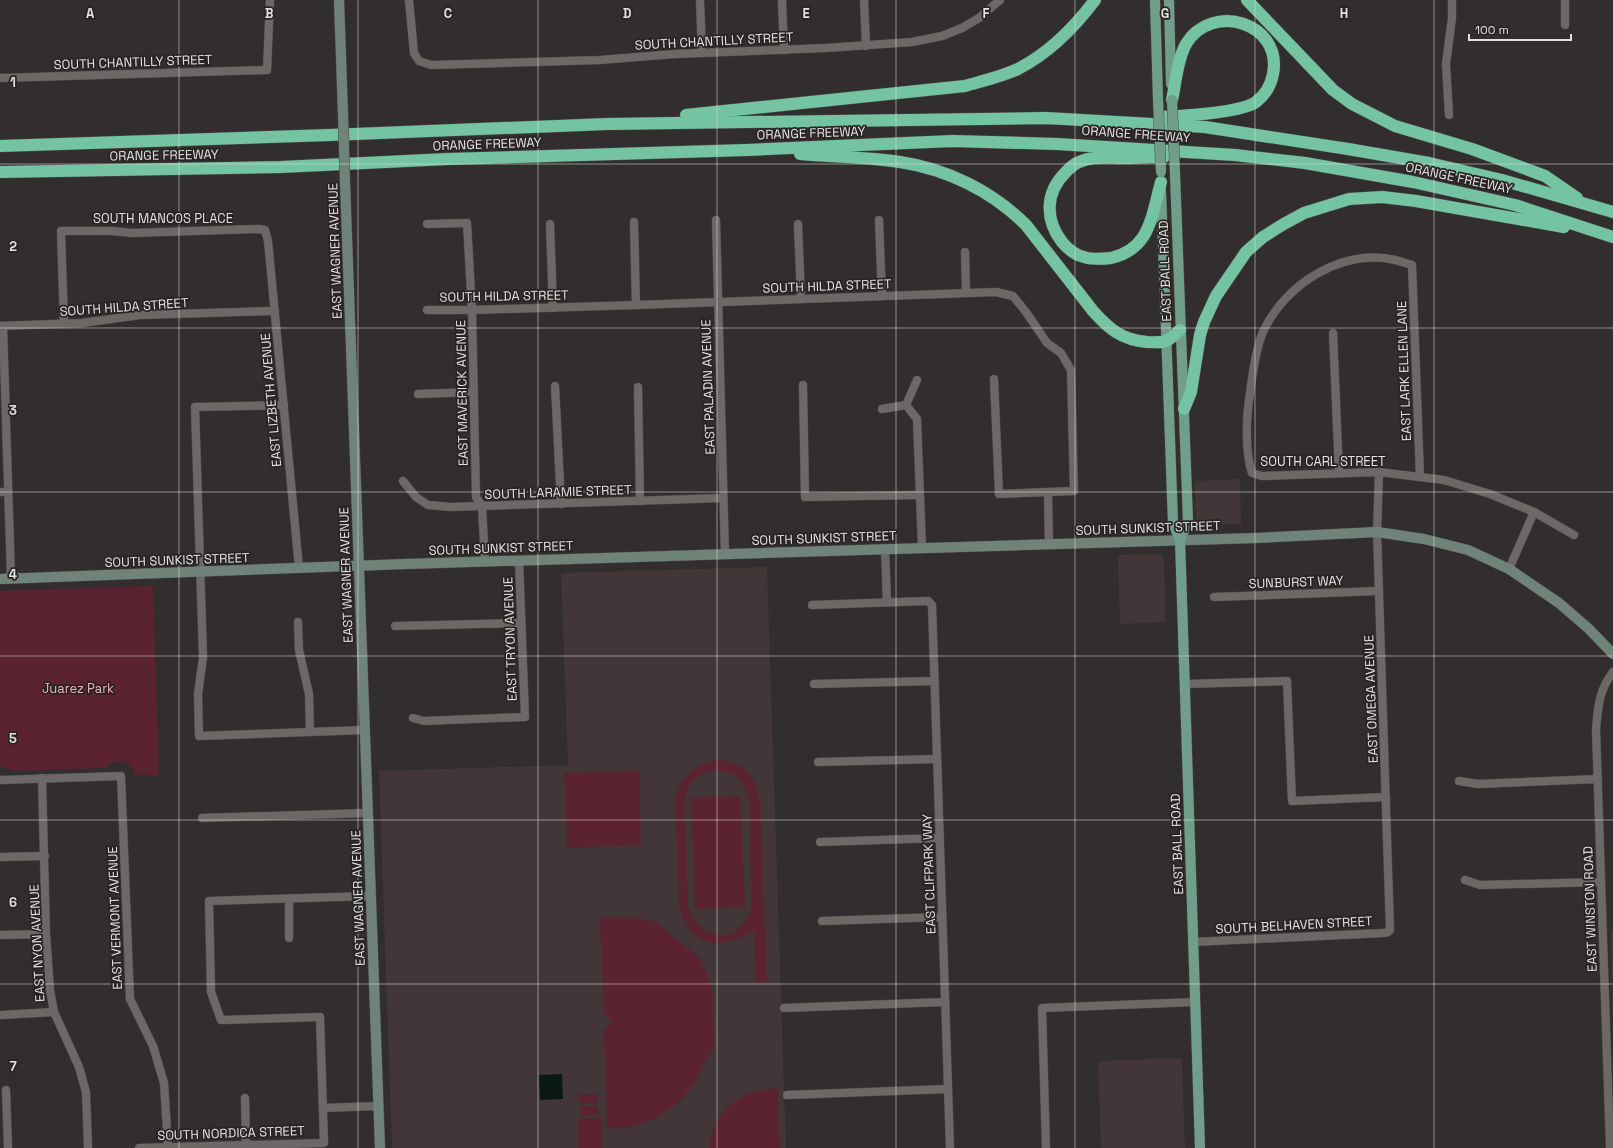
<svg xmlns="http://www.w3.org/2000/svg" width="1613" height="1148" viewBox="0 0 1613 1148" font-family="'Space Grotesk',sans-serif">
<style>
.built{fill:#423638}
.green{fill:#5b2331;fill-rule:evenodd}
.water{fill:#0a1a13}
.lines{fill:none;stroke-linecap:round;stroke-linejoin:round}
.street-casing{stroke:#4e4a4b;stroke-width:9}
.secondary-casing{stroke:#4e4a4b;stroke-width:11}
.primary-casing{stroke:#4e4a4b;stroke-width:11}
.highway-casing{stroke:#4e4a4b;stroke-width:13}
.street{stroke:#6d6768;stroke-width:8}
.secondary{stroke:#6f837a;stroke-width:10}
.primary{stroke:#719e8b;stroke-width:10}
.highway{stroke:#74c3a3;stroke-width:12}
.secondary-bridge-casing{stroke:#4e4a4b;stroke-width:11;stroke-linecap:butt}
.primary-bridge-casing{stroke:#4e4a4b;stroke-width:11;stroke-linecap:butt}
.secondary-bridge{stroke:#6f837a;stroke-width:10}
.primary-bridge{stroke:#719e8b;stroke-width:10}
.grid{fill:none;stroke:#e3e0e0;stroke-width:1;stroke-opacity:0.55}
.labels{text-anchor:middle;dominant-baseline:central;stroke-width:3.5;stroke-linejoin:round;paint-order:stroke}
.street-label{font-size:13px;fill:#e3e0e0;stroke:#282324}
.park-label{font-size:13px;fill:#faabba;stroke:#282324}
.grid-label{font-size:13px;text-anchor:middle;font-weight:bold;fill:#e3e0e0;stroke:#282324;stroke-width:3.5;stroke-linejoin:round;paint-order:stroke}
</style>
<rect width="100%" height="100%" fill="#322d2e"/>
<g class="built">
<path d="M1240,479L1241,524L1200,525L1196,521L1195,481Z"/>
<path d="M1159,554L1163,557L1164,562L1166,622L1120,624L1118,555Z"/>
<path d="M767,567L786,1148H392L379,771L568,765L561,573Z"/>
<path d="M1610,929H1613V1037Z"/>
<path d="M1182,1058L1185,1148H1101L1098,1064L1101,1061Z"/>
</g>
<g class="green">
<path d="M153,586L159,775H134C133,767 126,760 117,762C113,762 109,766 105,768L15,771L0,766V591Z"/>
<path d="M718,760C746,764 754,774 760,801L767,982H756L754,931C719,952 689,947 679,904L675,799C681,777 694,763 718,760ZM714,770C735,771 746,781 749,802L752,906C742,945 701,945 688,907L684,801C688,781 695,775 714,770Z"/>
<path d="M639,771L641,845L567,848L564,773Z"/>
<path d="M740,796L745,907L695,909L691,798Z"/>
<path d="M630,917L656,922L700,958L712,987L714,1047L698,1077L681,1101L656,1118L632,1127L607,1128L604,1031L612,1022L604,1013L600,918Z"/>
<path d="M778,1088L780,1148H709C711,1122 729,1100 753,1092C761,1089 770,1089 778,1088Z"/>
<path d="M579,1094H598V1103H580Z"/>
<path d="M580,1106H598V1115L580,1116Z"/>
<path d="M602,1118L603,1148H578L577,1119Z"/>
</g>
<path class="water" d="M562,1074L563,1099L540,1100L539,1075Z"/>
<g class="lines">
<g class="street-casing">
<g id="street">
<path d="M409,0L414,53L419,61L431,65L600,60L675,54L826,48L912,42L942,36L962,28L979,18L1000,0"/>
<path d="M700,0L702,53"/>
<path d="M782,0L784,50"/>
<path d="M864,0L866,46"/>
<path d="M1565,25V0"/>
<path d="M0,78L267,70L270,0"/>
<path d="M1449,115L1446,64L1452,18V0"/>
<path d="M716,220L725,554"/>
<path d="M879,220L882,296"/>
<path d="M634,222L636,305"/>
<path d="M427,224L467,223L472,310L476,497L482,506L485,562"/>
<path d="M550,224L553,308"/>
<path d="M798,224L801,299"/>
<path d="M965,252L966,292"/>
<path d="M427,310H472L636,305L996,292L1013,296L1026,312L1047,343L1061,353L1071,370L1074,491L999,494L994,379"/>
<path d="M64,324L61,231H112L132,233L259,229L265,230L268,241L299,568"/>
<path d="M0,326L82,323L140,315L275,311"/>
<path d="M3,326L11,578"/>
<path d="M1333,333L1339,473"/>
<path d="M803,385L805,497L919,495"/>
<path d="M555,386L561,504"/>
<path d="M638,387L640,501"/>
<path d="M418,394L474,392"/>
<path d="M284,405L195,407L203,657L198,694L199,736L364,730"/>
<path d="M906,405L917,419L922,547"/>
<path d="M882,409L906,405L917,380"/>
<path d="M1420,477L1412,265C1407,264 1401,261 1395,260C1342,248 1285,284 1263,332C1256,348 1252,377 1250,394C1246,416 1245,453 1252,473L1262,476L1379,472L1444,480L1490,494L1534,512L1574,535"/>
<path d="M403,481L416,497L428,505L451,507L723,498"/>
<path d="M0,492H8"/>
<path d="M1048,492L1049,544"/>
<path d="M885,549L887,602"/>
<path d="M1509,569L1534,512"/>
<path d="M1214,597L1379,591"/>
<path d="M812,605L928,601L932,605L950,1148"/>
<path d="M298,622L299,650L309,694L310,732"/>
<path d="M395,626L521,623"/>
<path d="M814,684L935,681"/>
<path d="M1185,684L1287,681L1292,801L1386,797"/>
<path d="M413,718L424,721L525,717L519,561"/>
<path d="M818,762L937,759"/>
<path d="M42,778L46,934L50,990L54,1012L79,1067L86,1092L88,1148"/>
<path d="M1,780L121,776L130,999L153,1046L164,1083L168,1147"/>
<path d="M1459,781L1478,784L1598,779"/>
<path d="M202,818L367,813"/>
<path d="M820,842L940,838"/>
<path d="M0,857L45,856"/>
<path d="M1465,880L1480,885L1601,882"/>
<path d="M289,899V938"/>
<path d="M822,921L942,917"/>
<path d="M0,935L46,934"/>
<path d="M1193,942L1384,933L1388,932L1390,930L1377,532L1379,472"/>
<path d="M784,1008L945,1002"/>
<path d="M1,1015L54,1012"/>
<path d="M6,1090L8,1148"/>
<path d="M787,1095L948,1089"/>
<path d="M245,1098L246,1145"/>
<path d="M323,1108L378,1106"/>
<path d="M139,1148L324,1143L320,1017L221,1020L211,992L209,901L371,896"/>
<path d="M1046,1148L1042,1008L1195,1002"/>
<path d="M1610,1148L1596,729C1598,707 1599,690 1613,672"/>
</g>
</g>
<g class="secondary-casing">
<g id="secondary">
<path d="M339,0L343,114"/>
<path d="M345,182L380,1148"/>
<path d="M0,579L406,564L1256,538L1377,532L1424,539L1468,550L1509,569L1559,603L1589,629L1613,654"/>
</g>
</g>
<g class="primary-casing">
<g id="primary">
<path d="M1155,0L1158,99"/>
<path d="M1169,0L1171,84"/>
<path d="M1175,174L1188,521L1180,540"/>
<path d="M1161,190L1173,523L1180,540L1200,1148"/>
</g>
</g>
<g class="highway-casing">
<g id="highway">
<path d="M1247,0L1333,90L1352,104L1395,126L1472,149L1545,176L1577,198"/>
<path d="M686,115L965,86C982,81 1001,77 1018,69C1049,53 1074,28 1095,0"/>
<path d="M1161,117C1182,116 1240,113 1256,102C1265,95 1271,85 1273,74C1283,23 1212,1 1186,44C1177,60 1176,82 1172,100"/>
<path d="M0,146L330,135L607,124L1046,118L1205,127L1348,149L1429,163L1502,180L1613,212"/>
<path d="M800,154C833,157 867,157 900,162C947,169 992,191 1026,225L1093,311C1109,329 1122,340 1147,342C1153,342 1160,343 1166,341C1171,339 1176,333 1180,330"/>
<path d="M0,172L281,167L448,159L747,150L953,141L1057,144L1235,155L1305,163L1413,182L1515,205L1613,237"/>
<path d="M1161,182C1156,200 1153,221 1143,237C1135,249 1124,255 1111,258C1102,259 1092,260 1084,257C1075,255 1067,248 1062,242C1045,220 1045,193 1065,173C1069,169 1073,164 1079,162C1092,156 1107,158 1121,158C1135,158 1150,157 1164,157"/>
<path d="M1184,409L1191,392L1200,335L1204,322L1216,296L1246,252L1263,237L1282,225L1304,213L1349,199L1382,197L1416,201L1564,227"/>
</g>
</g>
<use href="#street" class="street"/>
<use href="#secondary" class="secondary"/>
<use href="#primary" class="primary"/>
<use href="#highway" class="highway"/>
<g class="secondary-bridge-casing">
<path id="secondary-bridge" d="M343,114L345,182"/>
</g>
<g class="primary-bridge-casing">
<g id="primary-bridge">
<path d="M1158,99L1161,172"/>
<path d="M1172,100L1175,174"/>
</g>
</g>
<use href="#secondary-bridge" class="secondary-bridge"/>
<use href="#primary-bridge" class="primary-bridge"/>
</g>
<path class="grid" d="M179,0V1148M358,0V1148M538,0V1148M717,0V1148M896,0V1148M1075,0V1148M1255,0V1148M1434,0V1148M0,164H1613M0,328H1613M0,492H1613M0,656H1613M0,820H1613M0,984H1613"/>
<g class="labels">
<g class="street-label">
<text transform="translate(714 41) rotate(-3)">SOUTH CHANTILLY STREET</text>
<text transform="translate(133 62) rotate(-2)">SOUTH CHANTILLY STREET</text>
<text transform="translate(811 133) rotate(-2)">ORANGE FREEWAY</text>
<text transform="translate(1136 134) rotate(4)">ORANGE FREEWAY</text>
<text transform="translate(487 144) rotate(-2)">ORANGE FREEWAY</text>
<text transform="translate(164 155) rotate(-1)">ORANGE FREEWAY</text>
<text transform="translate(1459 178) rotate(12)">ORANGE FREEWAY</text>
<text x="163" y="218">SOUTH MANCOS PLACE</text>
<text transform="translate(335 251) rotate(-92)">EAST WAGNER AVENUE</text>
<text transform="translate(1165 271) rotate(-92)">EAST BALL ROAD</text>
<text transform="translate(827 286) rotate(-2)">SOUTH HILDA STREET</text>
<text transform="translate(504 296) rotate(-1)">SOUTH HILDA STREET</text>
<text transform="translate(124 307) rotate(-4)">SOUTH HILDA STREET</text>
<text transform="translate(1404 371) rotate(-92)">EAST LARK ELLEN LANE</text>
<text transform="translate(708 387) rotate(-92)">EAST PALADIN AVENUE</text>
<text transform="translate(462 393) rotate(-91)">EAST MAVERICK AVENUE</text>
<text transform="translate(271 400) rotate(-95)">EAST LIZBETH AVENUE</text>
<text x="1323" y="461">SOUTH CARL STREET</text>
<text transform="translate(558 492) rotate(-2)">SOUTH LARAMIE STREET</text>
<text transform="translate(1148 528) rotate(-2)">SOUTH SUNKIST STREET</text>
<text transform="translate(824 538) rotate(-2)">SOUTH SUNKIST STREET</text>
<text transform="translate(501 548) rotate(-2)">SOUTH SUNKIST STREET</text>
<text transform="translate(177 560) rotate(-2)">SOUTH SUNKIST STREET</text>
<text transform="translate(346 575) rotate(-92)">EAST WAGNER AVENUE</text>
<text transform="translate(1296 582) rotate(-2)">SUNBURST WAY</text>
<text transform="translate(510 639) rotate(-92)">EAST TRYON AVENUE</text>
<text transform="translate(1371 699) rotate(-92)">EAST OMEGA AVENUE</text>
<text transform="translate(1177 844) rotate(-92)">EAST BALL ROAD</text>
<text transform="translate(929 874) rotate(-92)">EAST CLIFPARK WAY</text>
<text transform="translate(358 898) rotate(-92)">EAST WAGNER AVENUE</text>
<text transform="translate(1590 909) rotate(-92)">EAST WINSTON ROAD</text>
<text transform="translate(115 918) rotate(-92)">EAST VERMONT AVENUE</text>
<text transform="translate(1294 925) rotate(-3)">SOUTH BELHAVEN STREET</text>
<text transform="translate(37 943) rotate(-93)">EAST NYON AVENUE</text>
<text transform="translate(231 1133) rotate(-2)">SOUTH NORDICA STREET</text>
</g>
<g class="park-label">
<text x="78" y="688">Juarez Park</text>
</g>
</g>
<g class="grid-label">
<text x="90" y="18">A</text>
<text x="269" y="18">B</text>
<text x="448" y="18">C</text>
<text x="627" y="18">D</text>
<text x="806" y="18">E</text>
<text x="986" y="18">F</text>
<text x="1165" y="18">G</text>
<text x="1344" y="18">H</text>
<text x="13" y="87">1</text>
<text x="13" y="251">2</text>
<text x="13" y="415">3</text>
<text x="13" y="579">4</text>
<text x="13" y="743">5</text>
<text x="13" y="907">6</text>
<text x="13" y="1071">7</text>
</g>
<path d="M1469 34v6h102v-6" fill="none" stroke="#e3e0e0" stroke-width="2"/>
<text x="1475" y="34" font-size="12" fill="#e3e0e0" stroke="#282324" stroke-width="3" paint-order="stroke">100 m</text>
</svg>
